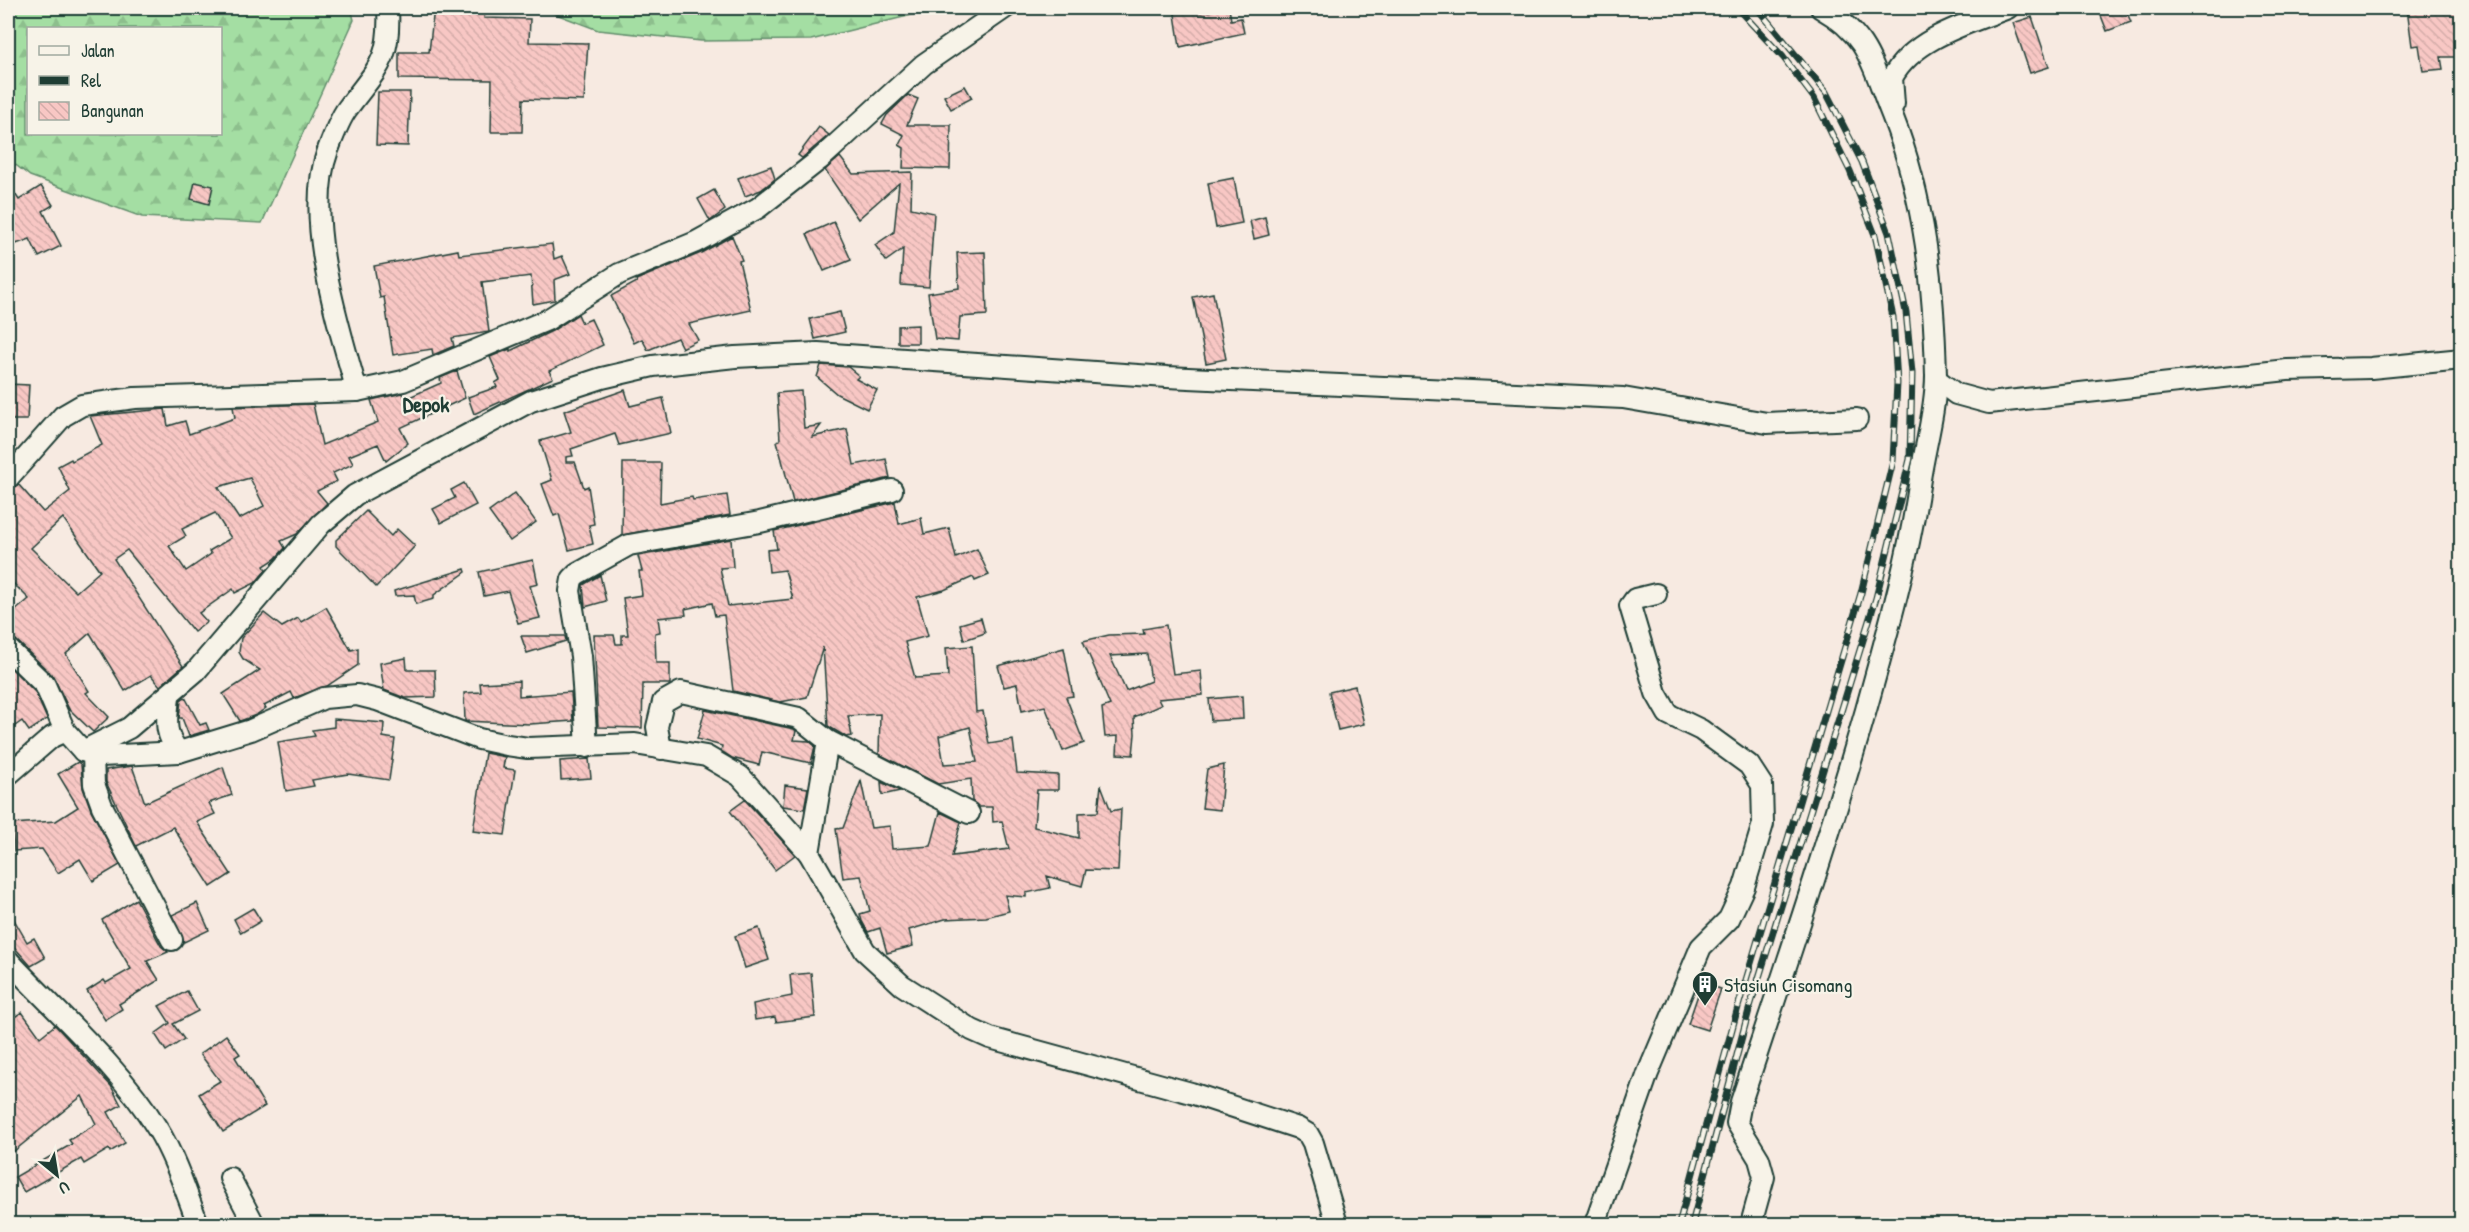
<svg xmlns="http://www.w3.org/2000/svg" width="2469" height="1232" viewBox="0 0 2469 1232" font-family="'Patrick Hand',sans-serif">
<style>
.forest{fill:url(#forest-firs);stroke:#628e6c;stroke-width:1.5;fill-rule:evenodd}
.building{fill:url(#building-back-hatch);stroke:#1f3d34;stroke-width:1.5;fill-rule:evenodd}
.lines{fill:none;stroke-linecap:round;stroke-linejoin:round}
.minor-casing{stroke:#1f3d34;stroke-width:24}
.minor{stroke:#f7f3e8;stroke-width:20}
.rail-casing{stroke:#1f3d34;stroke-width:7}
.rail{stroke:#f7f3e8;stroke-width:4.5;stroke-dasharray:14;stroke-linecap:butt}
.labels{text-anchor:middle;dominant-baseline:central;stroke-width:4.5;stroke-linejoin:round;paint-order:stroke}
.poi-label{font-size:20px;fill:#1f3d34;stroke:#f7f3e8;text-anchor:start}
.quarter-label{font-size:22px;font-weight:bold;fill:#1f3d34;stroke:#f7f3e8}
</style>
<defs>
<pattern id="forest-firs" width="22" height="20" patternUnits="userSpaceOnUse" patternTransform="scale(1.5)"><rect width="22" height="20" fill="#a4dea3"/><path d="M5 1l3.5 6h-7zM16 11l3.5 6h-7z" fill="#8dbf8d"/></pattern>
<pattern id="building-back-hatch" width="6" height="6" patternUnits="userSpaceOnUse" patternTransform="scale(1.5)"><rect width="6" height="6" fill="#f8c7c4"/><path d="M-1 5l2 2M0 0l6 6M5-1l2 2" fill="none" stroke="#d4aca9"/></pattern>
</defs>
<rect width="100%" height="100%" fill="#f7eae1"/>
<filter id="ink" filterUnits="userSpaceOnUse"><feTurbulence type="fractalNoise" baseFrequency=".0167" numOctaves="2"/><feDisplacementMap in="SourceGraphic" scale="12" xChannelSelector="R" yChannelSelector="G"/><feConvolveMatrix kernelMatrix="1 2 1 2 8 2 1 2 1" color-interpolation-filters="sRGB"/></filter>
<g filter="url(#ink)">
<g class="forest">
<path d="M8,8H351L354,20L262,223L142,217L30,176L8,159ZM28,28H220V134H28Z"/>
<path d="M540,8H940L811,40L701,41L598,30Z"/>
</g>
<g class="building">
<path d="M434,8L485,12L484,18L530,19L529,42L588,43L584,101L523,99L522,132H491L492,80L399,79V52H429Z"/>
<path d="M1174,8H1198L1199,13L1229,8L1231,20L1241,18L1244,33L1180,47Z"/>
<path d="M2098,8H2125L2131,22L2107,31Z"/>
<path d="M2407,8H2462V57H2441L2443,69L2423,71L2419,45L2412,46Z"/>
<path d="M2032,17L2049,67L2030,73L2013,23Z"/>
<path d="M965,86L972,98L951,109L944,96Z"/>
<path d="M378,92H410L408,146L376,145Z"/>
<path d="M908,95L918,99L907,125H951L950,169L903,168L904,148L899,145L904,135L882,124L887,115Z"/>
<path d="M819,127L829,135L802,158L798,155Z"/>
<path d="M840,157L853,174L912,172L911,208L934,213L929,287L901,285L903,249L886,261L875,245L894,232L899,183L858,219L825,170Z"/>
<path d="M771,166L775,179L761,190L745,196L738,178Z"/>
<path d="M1234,178L1242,223L1216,228L1208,183Z"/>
<path d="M195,182L213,186L209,204L191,199Z"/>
<path d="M8,183L19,200L41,186L53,205L43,211L61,246L39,257L30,239L8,247Z"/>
<path d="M714,190L725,210L710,221L698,199Z"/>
<path d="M1265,217L1269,235L1254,239L1250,221Z"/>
<path d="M834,222L851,260L824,271L807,234Z"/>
<path d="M732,236L742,260L739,261L751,310L689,324L698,340L682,348L677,338L648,350L642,339L634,343L611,296L637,282L636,280L701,253Z"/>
<path d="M552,244L554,259L562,256L570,274L554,280L555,300L533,304L531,276L482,282L489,332L452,338L454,346L433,355L432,349L393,355L384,297L380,298L374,266L458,250L459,255Z"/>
<path d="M985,252L987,315L960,317L958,341L935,339L928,293L959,288L957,253Z"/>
<path d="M1213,293L1226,359L1206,363L1193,297Z"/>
<path d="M840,312L845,332L815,339L810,319Z"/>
<path d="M578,314L582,323L591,319L603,345L549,371L553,378L474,414L468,397L497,387L495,383L500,380L490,357L510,349V351L552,331Z"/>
<path d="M918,325V343H898V326Z"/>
<path d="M821,365L848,367L859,376L856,379L877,390L867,409L837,394L817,377Z"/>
<path d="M457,371L465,398L400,428L408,443L386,461L378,444L349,456L353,464L333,473L337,481L317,491L327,503L297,534L281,541L285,548L275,559L264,566L266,570L255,583L235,593L233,589L199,613L207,622L194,632L127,550L114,559L183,666L160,686L151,675L125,691L90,633L66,654L89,691L86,693L109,717L93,732L69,709L53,676L16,640L8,637V617L29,599L8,578V490L18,484L43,512L70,491L58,466L71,459L72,461L102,445L90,416L165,409L168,426L185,421L189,434L235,418L233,407L313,404L322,445L378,422L371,400L403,393L405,399L441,383L440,378ZM250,478L264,506L239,519L218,487ZM215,513L231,538L209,551L211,554L186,571L169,546L186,536L182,529ZM63,518L100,571L76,592L31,548Z"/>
<path d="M8,384L29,385L27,420H8Z"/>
<path d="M625,390L630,406L663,398L671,433L619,445L615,434L571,449L573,456L566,457V462H575L584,488L588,486L594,524L589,525L593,544L569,550L559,514L554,516L542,484L552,480L540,441L571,432L564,411Z"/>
<path d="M801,391L804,428L821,425L812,437L847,429L854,465L886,459L890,478L793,502L777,441L780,440L777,393Z"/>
<path d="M623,463H661L660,503L692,497L693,500L727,495L730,515L622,535Z"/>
<path d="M464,483L476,505L441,523L433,509L455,498L451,490Z"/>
<path d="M515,493L536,522L510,541L489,512Z"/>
<path d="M895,502L899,524L921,518L924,534L949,528L956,558L977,549L989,575L975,581L973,577L944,590L917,597L928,636L905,642L915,678L948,676L946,648L972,646L976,712L983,711L989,744L1013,740L1017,773L1058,775V790H1037L1034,827L1079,838V813L1098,812L1101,785L1111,811L1121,809L1118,871L1086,870L1082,886L1047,876L1050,888L1026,893V897L1005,895L1009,911L986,917L945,919L909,930L913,946L887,953L880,928L868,932L862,921L860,914L870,911L861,876L843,878L836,829L843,828L861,781L871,828L890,826L892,849L931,846L940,812L961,822L952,856L1009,849L1002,821L993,822L992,807H979L972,801L971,779L938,784L879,754L880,714L848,716L852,736L846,737L828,726L823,647L807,697L780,702L733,691L724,615L715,616L712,603L685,609L686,615L658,618L660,632L655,633L656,663H670V684H643L642,728L598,727L594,635H614L616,644H622V635H628L623,598L642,595L639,571H642L638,556L731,539L733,567L720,568L728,606L793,599L785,570L769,572L767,550L777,549L774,531ZM970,727L977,762L944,764L939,736Z"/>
<path d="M366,511L391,536L397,529L415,546L376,587L336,546V540Z"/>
<path d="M533,560L538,584L530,586L540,618L518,623L508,591L484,596L479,572Z"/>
<path d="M465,569L466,572L434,595V599L416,604L414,595L395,596L394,591Z"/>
<path d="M600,575L606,601L585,607L583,585Z"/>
<path d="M326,607L351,650L358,648V665L327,686L294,698L291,692L264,706L266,708L256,715L240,721L223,694L260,670L243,659L239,652L241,638L264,613L282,627L298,618L301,622Z"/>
<path d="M981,618L985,633L964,640L960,624Z"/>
<path d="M1166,625L1173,674L1201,671L1203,695L1158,699L1161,705L1134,717L1135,734L1133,755L1117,754L1118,736L1105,737L1102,708L1110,705L1083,641L1109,635L1144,634L1143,629ZM1147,654L1151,681L1126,691L1110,656Z"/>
<path d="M521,636H565L566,641L527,653Z"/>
<path d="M1064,648L1073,696L1066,697L1084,743L1063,751L1045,706L1022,711L1017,684L1004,687L998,666Z"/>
<path d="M406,658L407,670H435L436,697L405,698L384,690L380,663Z"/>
<path d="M8,665L35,692L47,719L29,731L22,721L15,726L8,714Z"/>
<path d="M519,681V696L571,692L573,721L530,724L465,721L464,693L481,692L480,683Z"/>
<path d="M1355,686L1364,724L1338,730L1329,692Z"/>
<path d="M1242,696L1243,719L1211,721L1209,699Z"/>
<path d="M185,697L200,725L206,723L209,730L189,736L182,718H179L181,700Z"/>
<path d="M705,710L794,729L796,731L794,740L809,741L815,746L811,763L762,752L759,765L732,758L721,751L722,746L697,739Z"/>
<path d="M334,719L384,723L383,737L395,739L389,780L348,774L312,780L314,786L286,791L278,742L315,736L312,730L334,727Z"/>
<path d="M485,753L505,757L503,768L515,770L505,835L473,831Z"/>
<path d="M589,759L591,778L561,780L560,761Z"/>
<path d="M78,762L81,765L83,788L91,810L120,865L93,881L80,859L58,873L42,849L14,851L12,824L56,821L78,807L58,774Z"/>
<path d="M1224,765L1220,810L1202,808L1207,769Z"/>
<path d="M132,766L145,803L223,767L232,795L209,803L215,814L197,822L231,874L211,887L173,827L136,846L106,782V770Z"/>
<path d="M881,782L900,791L882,795Z"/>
<path d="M785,785L808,788L804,809L783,806Z"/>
<path d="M745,800L795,855L775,870L730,811Z"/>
<path d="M136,899L161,946L168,952L147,961L159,980L119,1004L122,1009L105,1020L87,991L104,980L106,983L131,969L102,920Z"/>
<path d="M197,903L209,930L184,942L172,915Z"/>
<path d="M253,908L261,921L241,933L234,919Z"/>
<path d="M8,909L27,942L34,938L45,958L31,966L8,940Z"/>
<path d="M759,928L769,960L745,968L735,936Z"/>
<path d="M811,973L815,1017L776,1022L775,1017L755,1020L753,1004L792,996L790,975Z"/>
<path d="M1702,983L1721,989L1707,1030L1688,1024Z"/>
<path d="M187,991L198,1011L173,1024L184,1039L166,1051L155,1034L170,1023L159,1006Z"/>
<path d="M22,1012L40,1037L55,1025L111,1086L121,1105L108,1112L125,1143L110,1152L109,1149L84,1164L81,1159L24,1192L15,1177L72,1144L69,1140L96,1124L82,1096L8,1156V1021Z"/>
<path d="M226,1035L240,1054L235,1057L265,1106L223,1132L199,1094L220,1081L200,1054Z"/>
</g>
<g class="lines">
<g class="minor-casing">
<g id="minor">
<path d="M388,8C391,62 377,68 347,109C339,120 333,137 328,150C303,218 338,323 357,391L403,381L547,320L619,274L696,242L758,208L819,160L924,64L1005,8"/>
<path d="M1894,104L1892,78C1913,38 1969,23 2008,8"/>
<path d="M1936,379L1956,394L1989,403L2287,370L2371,368L2462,359"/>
<path d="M8,478L63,416L82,405L135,398L357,391"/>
<path d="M8,649L45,685L65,731"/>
<path d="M169,696C167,720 163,733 179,752"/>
<path d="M587,747L581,656L570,591L572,579L577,574L629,545L760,522L892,490"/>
<path d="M661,749L657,727L663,702L681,692L799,718L828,741L969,813"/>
<path d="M83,751L129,728L196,671L321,524L355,495L531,401L602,378L653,366L735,357L818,353L1167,377L1623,398L1767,423L1857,419"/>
<path d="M93,754L94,784L102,806L172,940"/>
<path d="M8,775L52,737L65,731L83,751L101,756L179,752L251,730L324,698L357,695L377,700L479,739L507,745L528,748L635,744L706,756L740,776L809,853L865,951L902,985L972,1030L990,1038L1191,1093L1298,1128L1308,1134L1313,1143L1337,1224"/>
<path d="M809,853L828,741"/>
<path d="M8,960C57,1013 119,1066 157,1128C175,1157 186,1192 198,1224"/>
<path d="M230,1178L254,1224"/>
<path d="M1595,1224L1648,1073L1701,947L1729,919L1744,887L1763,824L1762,785L1749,765L1701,730L1668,714L1656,693L1630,606L1635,599L1656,594"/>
<path d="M1751,1224L1764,1177L1759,1159L1737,1123L1741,1102C1784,972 1828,842 1866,710C1887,634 1909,558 1920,479C1925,447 1936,408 1936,376C1934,287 1925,199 1892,115C1872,66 1870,36 1821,8"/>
</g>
</g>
<use href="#minor" class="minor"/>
<g class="rail-casing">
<g id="rail">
<path d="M1679,1224L1738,1007L1861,593L1893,461L1897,383L1893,317L1875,235L1850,171L1814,98L1783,57L1737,8"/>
<path d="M1692,1224L1749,1010L1876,598L1910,459L1912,373L1906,312L1889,233L1862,162L1826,92L1757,8"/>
</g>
</g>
<use href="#rail" class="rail"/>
</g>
</g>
<defs>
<g id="building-pin" transform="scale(1.35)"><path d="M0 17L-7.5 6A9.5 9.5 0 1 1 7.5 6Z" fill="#1f3d34" stroke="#f7f3e8"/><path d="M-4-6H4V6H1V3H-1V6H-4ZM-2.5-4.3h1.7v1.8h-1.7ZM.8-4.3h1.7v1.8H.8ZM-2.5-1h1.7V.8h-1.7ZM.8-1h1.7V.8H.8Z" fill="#fff"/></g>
</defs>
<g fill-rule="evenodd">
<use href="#building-pin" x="1705" y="984"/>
</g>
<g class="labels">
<g class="poi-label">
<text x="1724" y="984">Stasiun Cisomang</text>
</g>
<g class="quarter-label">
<text x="426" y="404">Depok</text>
</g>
</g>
<rect width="2469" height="1232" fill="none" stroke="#f7f3e8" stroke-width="30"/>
<rect x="15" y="15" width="2439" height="1202" fill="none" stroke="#1f3d34" stroke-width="2" filter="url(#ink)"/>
<rect x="27" y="27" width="195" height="108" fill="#f7f3e8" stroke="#a1aaa0" stroke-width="1.5"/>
<rect x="39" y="46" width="30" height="9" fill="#f7f3e8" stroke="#a1aaa0" stroke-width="1.5"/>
<text x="81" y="57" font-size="18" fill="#1f3d34">Jalan</text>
<rect x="39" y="76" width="30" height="9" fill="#1f3d34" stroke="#a1aaa0" stroke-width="1.5"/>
<text x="81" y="87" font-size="18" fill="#1f3d34">Rel</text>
<rect x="39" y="102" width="30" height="18" fill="url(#building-back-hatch)" stroke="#a1aaa0" stroke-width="1.5"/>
<text x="81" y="117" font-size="18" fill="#1f3d34">Bangunan</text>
<g transform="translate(57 1175) rotate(150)" stroke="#f7f3e8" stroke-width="4.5" paint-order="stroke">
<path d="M0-4.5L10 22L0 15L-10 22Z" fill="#1f3d34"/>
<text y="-9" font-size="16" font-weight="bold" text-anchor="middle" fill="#1f3d34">U</text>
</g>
</svg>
